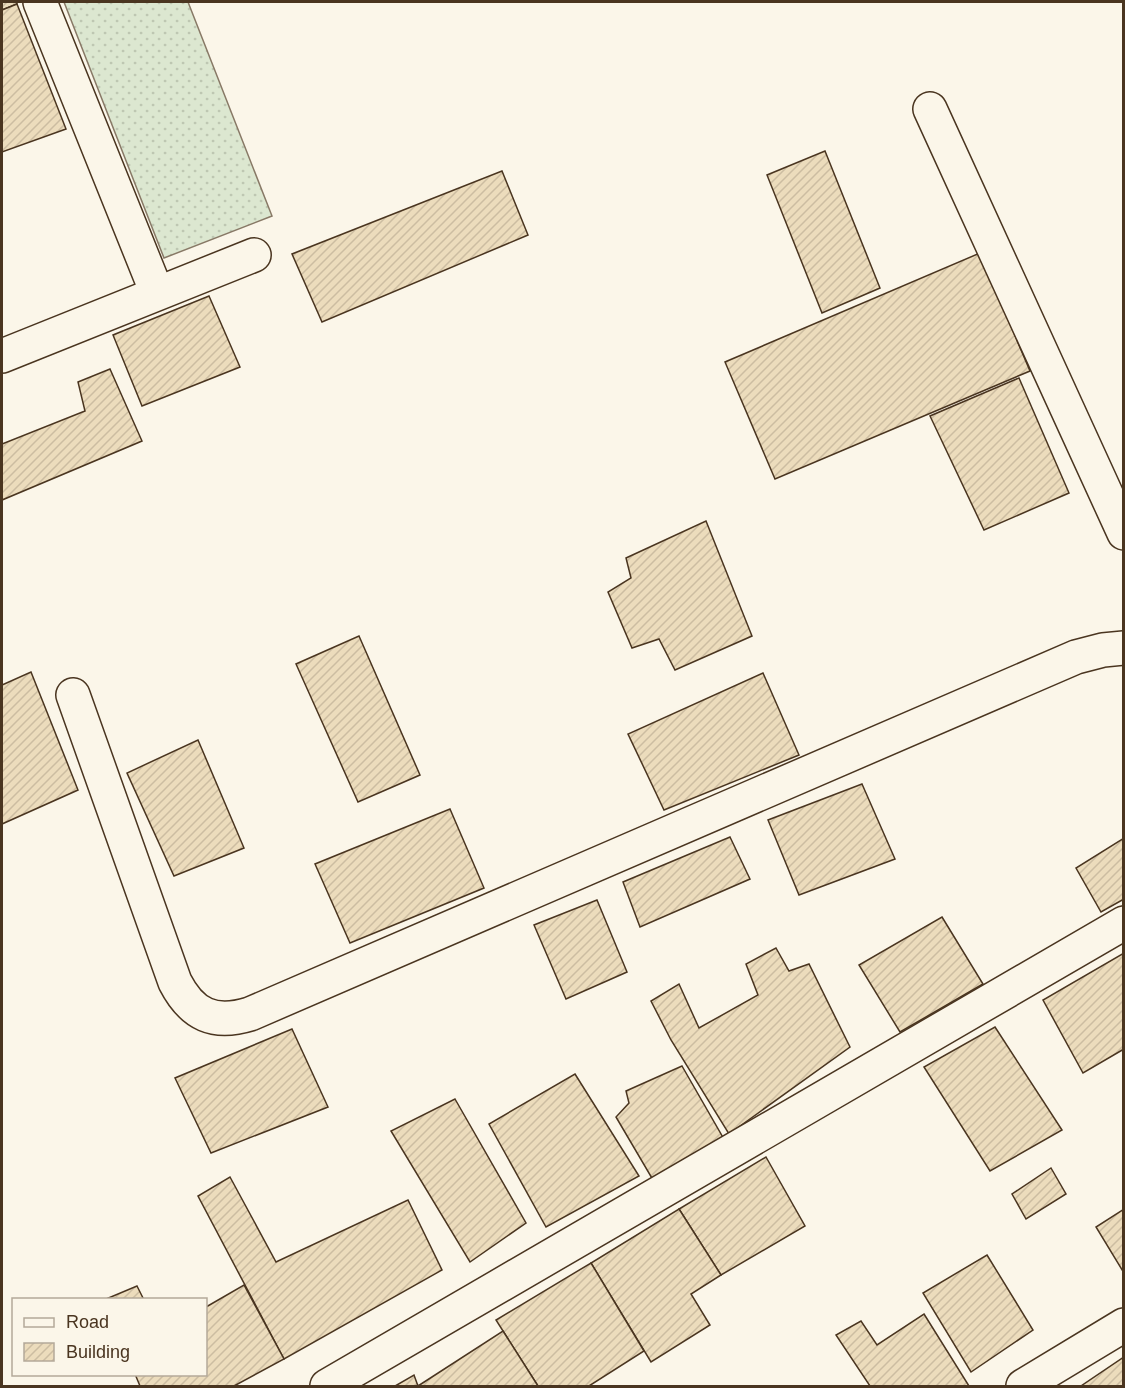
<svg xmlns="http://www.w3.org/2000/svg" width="1125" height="1388" viewBox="0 0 1125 1388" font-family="Helvetica,sans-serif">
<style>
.grass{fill:url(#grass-dots);stroke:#887966;stroke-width:1.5}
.building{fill:url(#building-hatch);stroke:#4a3520;stroke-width:1.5}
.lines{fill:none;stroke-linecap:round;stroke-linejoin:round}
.minor-casing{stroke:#4a3520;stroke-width:36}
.minor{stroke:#fbf6e9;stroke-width:33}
</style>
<defs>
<pattern id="grass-dots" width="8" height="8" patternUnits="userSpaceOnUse" patternTransform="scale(1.5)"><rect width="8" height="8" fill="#dce7d0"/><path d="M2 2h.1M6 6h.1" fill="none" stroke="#bec7b2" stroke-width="1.8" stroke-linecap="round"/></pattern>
<pattern id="building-hatch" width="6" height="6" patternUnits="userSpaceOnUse" patternTransform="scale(1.5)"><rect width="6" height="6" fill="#ecdcbc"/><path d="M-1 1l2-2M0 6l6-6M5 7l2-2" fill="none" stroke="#ccbda1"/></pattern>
</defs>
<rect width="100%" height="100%" fill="#fbf6e9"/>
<path class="grass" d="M64,2H188L272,216L164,258Z"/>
<g class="building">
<path d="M2,2H16L17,4L2,10Z"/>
<path d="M17,4L66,129L2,152V10Z"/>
<path d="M825,151L880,288L822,313L767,175Z"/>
<path d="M502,171L528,235L322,322L292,254Z"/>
<path d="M980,253L1030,371L775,479L725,362Z"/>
<path d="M209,296L240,367L142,406L113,335Z"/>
<path d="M110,369L142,441L2,500V444L85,411L78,382Z"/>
<path d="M1019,378L1069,493L984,530L930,416Z"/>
<path d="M706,521L752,636L675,670L659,639L632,648L608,592L631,578L626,558Z"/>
<path d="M359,636L420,775L358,802L296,664Z"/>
<path d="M31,672L78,790L2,824V685Z"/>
<path d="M763,673L799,755L664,810L628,734Z"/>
<path d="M198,740L244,848L174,876L127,773Z"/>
<path d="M862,784L895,859L799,895L768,820Z"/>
<path d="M450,809L484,888L350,943L315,864Z"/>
<path d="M730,837L750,879L640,927L623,882Z"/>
<path d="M1124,838V899L1101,912L1076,868Z"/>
<path d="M597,900L627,972L566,999L534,925Z"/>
<path d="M942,917L983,984L900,1032L859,965Z"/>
<path d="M776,948L789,971L809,964L850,1047L729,1134L671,1040L651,1001L679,984L699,1028L758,995L746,964Z"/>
<path d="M1124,953V1049L1083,1073L1043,1000Z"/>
<path d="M995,1027L1062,1130L990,1171L924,1067Z"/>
<path d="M292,1029L328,1107L211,1153L175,1078Z"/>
<path d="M682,1066L725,1141L653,1180L616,1117L629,1103L626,1091Z"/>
<path d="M575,1074L639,1176L546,1227L489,1124Z"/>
<path d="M455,1099L526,1223L470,1262L391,1131Z"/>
<path d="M766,1157L805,1226L721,1275L679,1209Z"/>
<path d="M1051,1168L1066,1194L1026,1219L1012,1194Z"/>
<path d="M230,1177L276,1262L408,1200L442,1270L284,1359L198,1196Z"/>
<path d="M679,1209L721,1275L691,1294L710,1325L651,1362L591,1263Z"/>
<path d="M1124,1209V1273L1096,1227Z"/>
<path d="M987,1255L1033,1330L971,1372L923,1293Z"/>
<path d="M591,1263L644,1351L589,1386H538L496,1320Z"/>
<path d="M244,1285L284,1359L234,1386H140L135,1374H206V1307Z"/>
<path d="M137,1286L144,1300H106V1299Z"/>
<path d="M924,1314L969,1386H870L836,1335L861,1321L877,1345Z"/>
<path d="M503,1331L538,1386H395L414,1375L418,1386Z"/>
<path d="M1124,1357V1386H1081Z"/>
</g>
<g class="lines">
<g class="minor-casing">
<g id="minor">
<path d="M40,2L157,293"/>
<path d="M930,109L1124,533"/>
<path d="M2,356L254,255"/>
<path d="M73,695L175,982C192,1015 214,1025 250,1014L1076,657L1103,650L1124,648"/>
<path d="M327,1386L1124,923"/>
<path d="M1023,1386L1124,1325"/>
</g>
</g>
<use href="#minor" class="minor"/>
</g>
<rect width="1125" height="1388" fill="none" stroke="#4a3520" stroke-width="6"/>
<rect x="12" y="1298" width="195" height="78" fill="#fbf6e9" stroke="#b4a999" stroke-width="1.5"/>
<rect x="24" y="1318" width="30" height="9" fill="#fbf6e9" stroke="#b4a999" stroke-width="1.5"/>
<text x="66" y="1328" font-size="18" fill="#4a3520">Road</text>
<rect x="24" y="1343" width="30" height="18" fill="url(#building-hatch)" stroke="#b4a999" stroke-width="1.5"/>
<text x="66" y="1358" font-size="18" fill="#4a3520">Building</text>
</svg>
